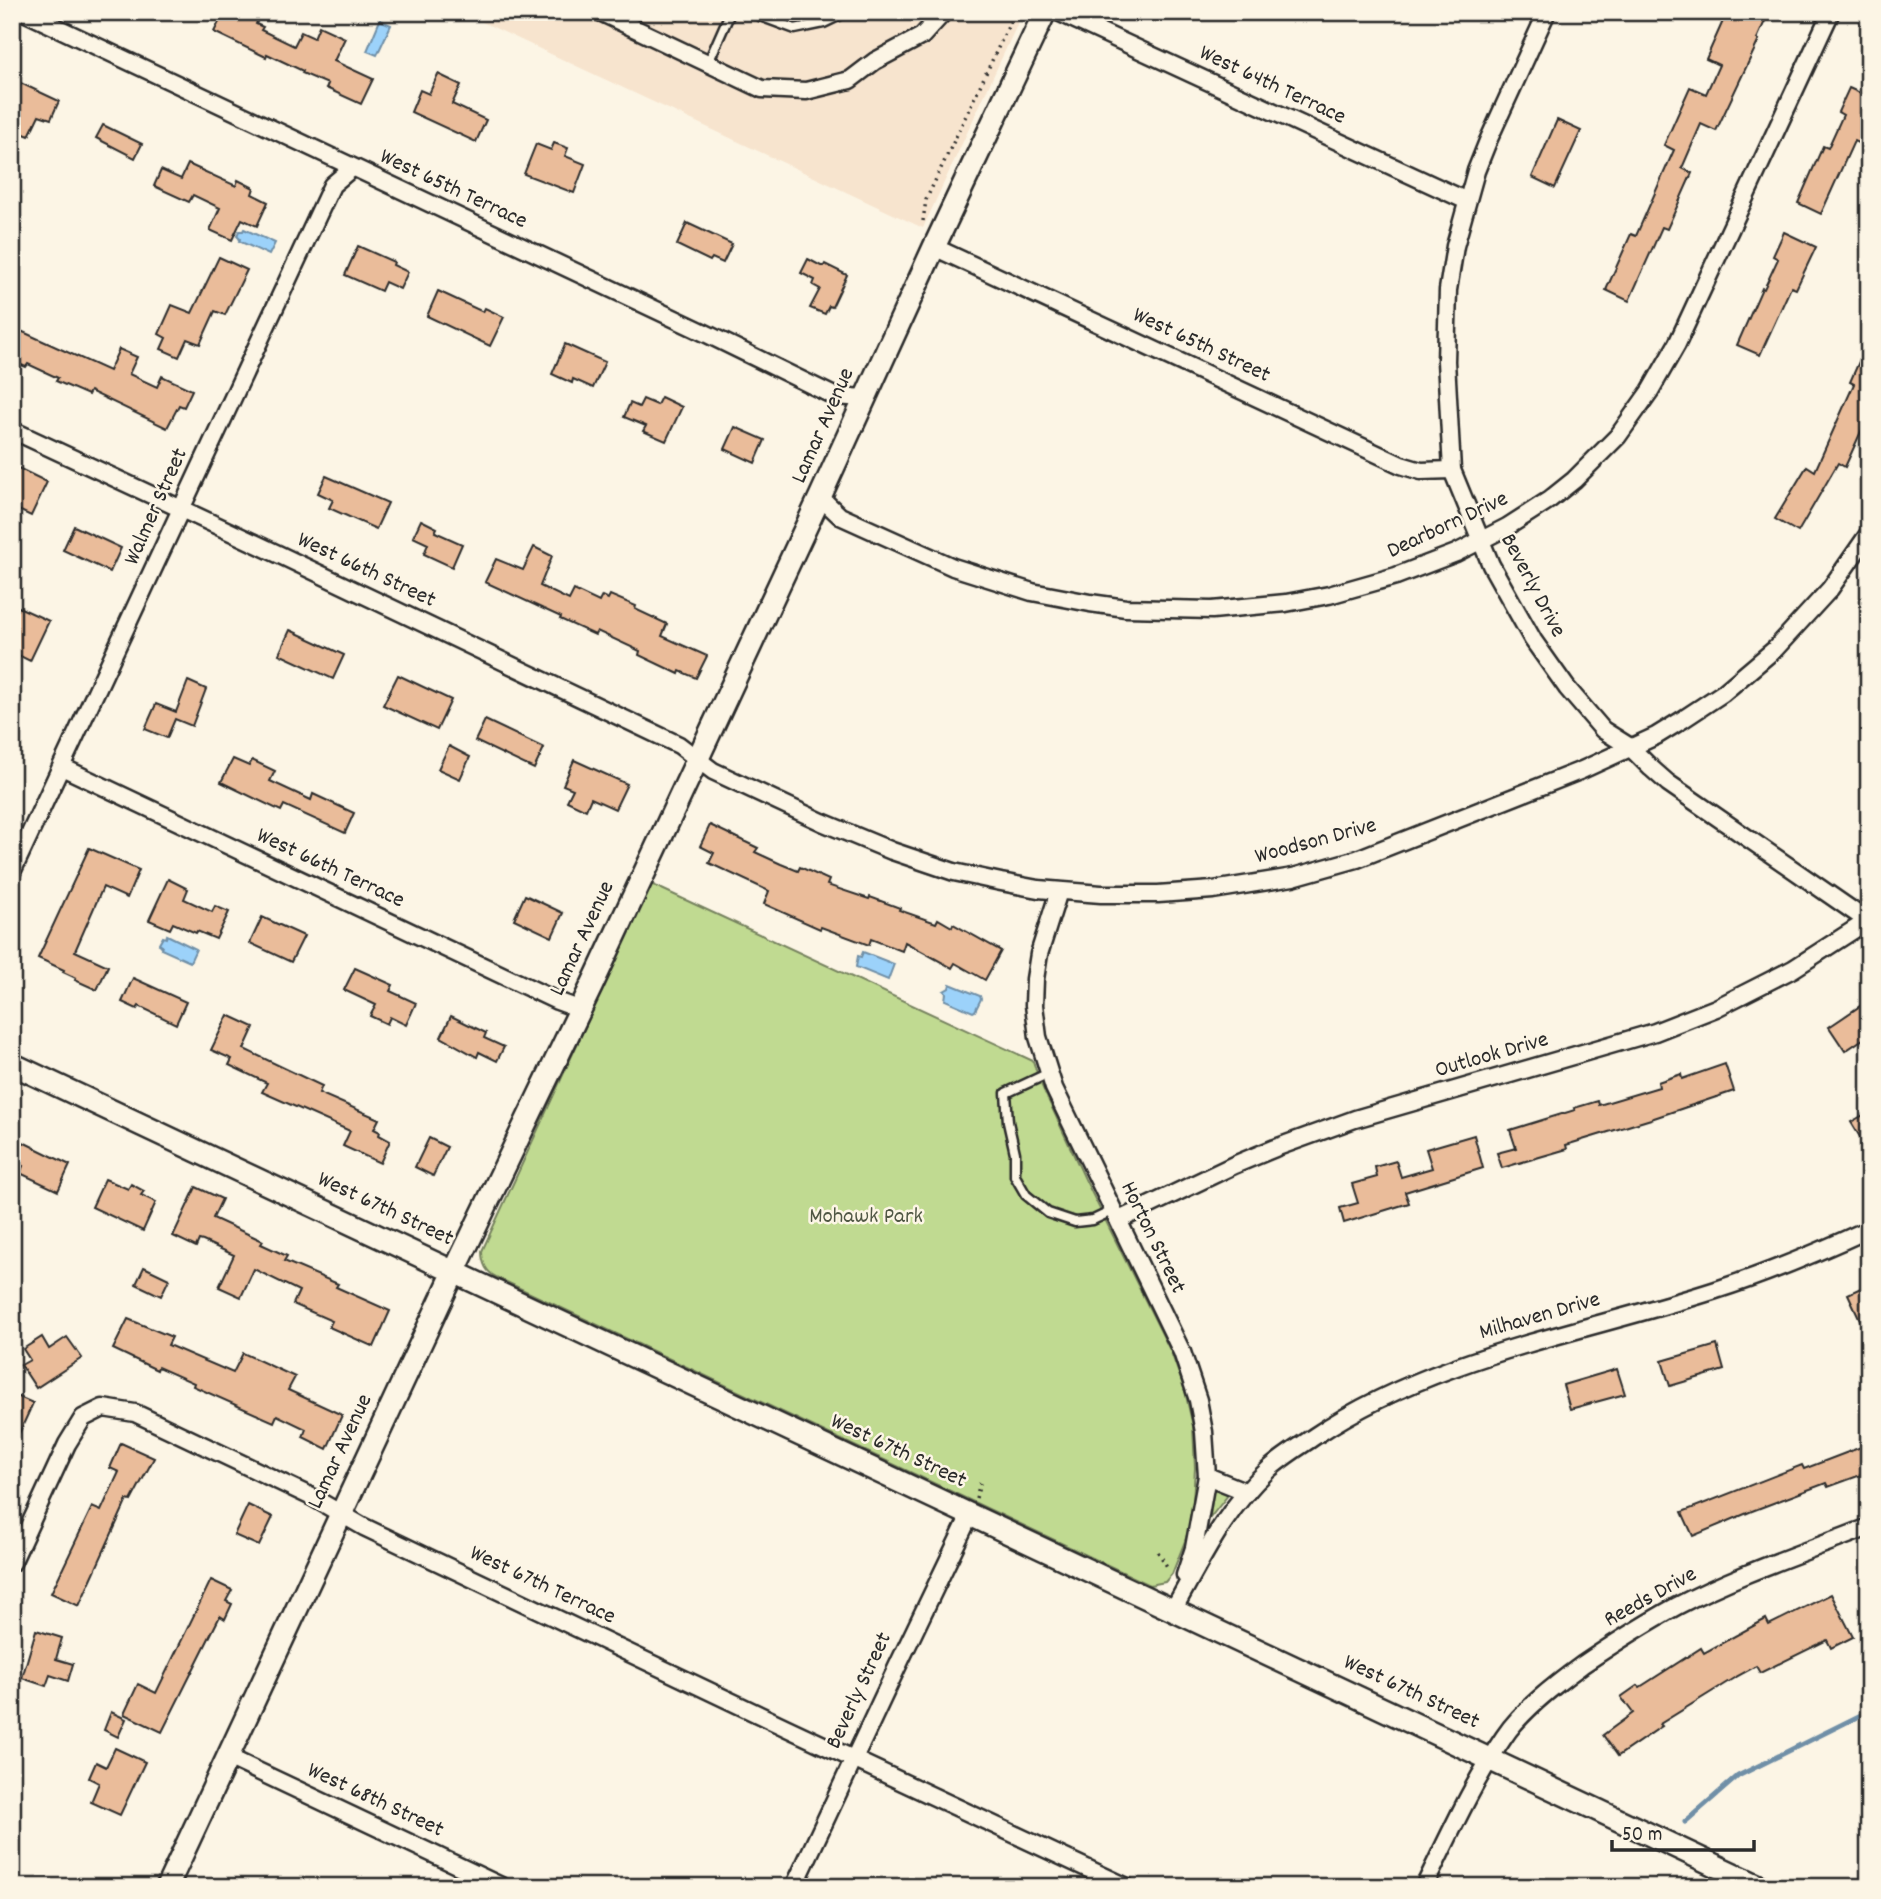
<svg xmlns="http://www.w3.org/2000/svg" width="1881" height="1899" viewBox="0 0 1881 1899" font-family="Dekko,sans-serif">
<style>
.built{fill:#f7e4ce}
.green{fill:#c0da91;stroke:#76825e;stroke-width:2}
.water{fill:#9cd2fa;stroke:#6f8fa7;stroke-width:2}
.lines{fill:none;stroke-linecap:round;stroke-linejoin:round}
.stream{stroke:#6f8fa7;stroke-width:5}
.building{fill:#eabc9a;stroke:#2b2b2b;stroke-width:2}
.service-casing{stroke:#2b2b2b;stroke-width:13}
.minor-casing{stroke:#2b2b2b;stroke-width:21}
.tertiary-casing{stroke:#2b2b2b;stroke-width:26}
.path{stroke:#2b2b2b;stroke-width:3.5;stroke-dasharray:2 5;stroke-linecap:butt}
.service{stroke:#fcf5e5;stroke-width:8}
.minor{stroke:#fcf5e5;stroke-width:16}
.tertiary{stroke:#fcf5e5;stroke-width:21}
.labels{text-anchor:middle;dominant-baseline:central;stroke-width:5;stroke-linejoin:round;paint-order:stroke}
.street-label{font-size:23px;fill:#2b2b2b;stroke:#fcf5e5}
.park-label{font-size:23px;fill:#505744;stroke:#fcf5e5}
</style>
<rect width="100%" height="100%" fill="#fcf5e5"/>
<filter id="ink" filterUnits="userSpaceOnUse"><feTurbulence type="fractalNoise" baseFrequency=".0143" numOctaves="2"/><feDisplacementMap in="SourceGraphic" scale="14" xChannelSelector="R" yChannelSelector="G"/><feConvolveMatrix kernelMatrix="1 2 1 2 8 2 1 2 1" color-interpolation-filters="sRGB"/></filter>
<g filter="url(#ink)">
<path class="built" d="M461,12H1023L923,228Z"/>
<g class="green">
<path d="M651,884L1033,1061L1040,1082L1085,1179L1171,1352L1185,1391L1193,1426L1195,1468L1192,1519L1185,1541L1172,1574L1165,1582L1150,1585L496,1277C486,1272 482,1263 482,1251Z"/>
<path d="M1216,1488L1226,1492L1228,1495L1210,1518L1213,1489Z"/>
</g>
<g class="water">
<path d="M380,20L391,25L377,55L367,51Z"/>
<path d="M244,229L275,243L269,255L239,241L240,239L237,236L239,231H243Z"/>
<path d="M167,935L196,949L190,962L161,949L162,946L159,944L163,937L166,938Z"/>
<path d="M863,952L894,964L888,980L856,967L858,956L861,957Z"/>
<path d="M950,984L980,996L981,999L975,1011L973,1012L945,1000L946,993L944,991L949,988Z"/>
</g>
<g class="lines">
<path class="stream" d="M1685,1822L1738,1776L1869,1711"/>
</g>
<g class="building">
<path d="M224,12H250L259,17L256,24L263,27L261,30L294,46L301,32L314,38L319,26L345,38L334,61L373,79L361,104L326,88L328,84L302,73L303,71L267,54L266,57L214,32Z"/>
<path d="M1727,12H1769L1757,39L1759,40L1716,131L1701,124L1682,168L1692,173L1667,229L1662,227L1629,301L1606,290L1631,234L1636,236L1674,150L1664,145L1690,87L1706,94L1719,65L1706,59Z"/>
<path d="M438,74L461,85L452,104L486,120L476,142L411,112L420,90L429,94Z"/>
<path d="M12,79L59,101L51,119L39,115L29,136L12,129Z"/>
<path d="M1849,88L1869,97V130L1862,145L1854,141L1821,214L1798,203L1823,146L1828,148L1843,115L1838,112Z"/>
<path d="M1557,120L1581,131L1555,188L1532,177Z"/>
<path d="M103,125L142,144L135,158L96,138Z"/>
<path d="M554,143L568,148L565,156L585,164L574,193L524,174L536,144L551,150Z"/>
<path d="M188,164L236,186L238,180L254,188L252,194L268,202L257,226L242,219L232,240L210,230L220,208L193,195L189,202L154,186L161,170L181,179Z"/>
<path d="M687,223L732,244L723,263L712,258L710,261L677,245Z"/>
<path d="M1784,232L1816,247L1796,289L1791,287L1760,355L1737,345L1762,288L1764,289L1778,259L1773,256Z"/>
<path d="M358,246L394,262L393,265L408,272L400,289L385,282L381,291L345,275Z"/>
<path d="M219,257L247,270L225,315L215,311L200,344L187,339L179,357L161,349L166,338L159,334L172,305L192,313Z"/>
<path d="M808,259L821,266H824L825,264L847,275L832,307L829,306L825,314L810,308L820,289L813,285L815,280L801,273Z"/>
<path d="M438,291L483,312L485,308L504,317L490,346L427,316Z"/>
<path d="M12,327L109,371L119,349L137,357L129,374L157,387L162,376L192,390L184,407L179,405L167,428L90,391L88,395L56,381L58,378L28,364L26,367L12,361Z"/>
<path d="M1869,339V414L1845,467L1838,463L1798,532L1775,519L1807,466L1815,471L1854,384L1850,382Z"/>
<path d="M565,344L605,362L593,388L573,379L572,383L552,374Z"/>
<path d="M661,397L682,407L666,441L643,431L646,426L624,417L630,403L639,407L643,399L657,405Z"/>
<path d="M735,427L765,440L755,463L725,449Z"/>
<path d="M12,465L47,482L31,516L12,507Z"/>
<path d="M326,476L388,503L376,529L329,508L333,500L318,493Z"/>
<path d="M421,520L437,528L435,532L462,544L452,567L424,554L428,544L413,537Z"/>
<path d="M74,526L121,548L110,572L63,550Z"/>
<path d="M534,547L552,556L540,586L569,600L574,590L599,602L602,596L608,599L610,595L636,606L635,609L667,624L662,636L707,656L696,678L680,671L679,674L639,655L640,651L597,631L595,635L560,619L561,617L485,582L496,559L523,570Z"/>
<path d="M12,604L49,621L30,661L12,652Z"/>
<path d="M290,630L344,655L333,679L279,654Z"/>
<path d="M398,675L451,700L437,730L383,705Z"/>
<path d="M188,681L206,689L192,726L175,719L167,738L145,729L156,704L176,712Z"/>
<path d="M485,720L544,748L534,769L475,741Z"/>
<path d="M449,746L470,757L460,779L438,769Z"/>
<path d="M233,759L249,766L252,760L275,771L270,781L311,800L313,794L354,813L345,833L284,805L281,811L221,782Z"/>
<path d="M574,760L627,784L615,809L591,798L586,810L567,801L573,789L563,785Z"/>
<path d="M710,825L758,848L755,852L781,864L798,871L800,867L829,880L827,885L869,899L870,897L900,908L899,910L936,923L938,919L952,927L953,924L1001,951L985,980L955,963L952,968L905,942L902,951L871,939L869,945L821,927L820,929L764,904L769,891L709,863L714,853L700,846Z"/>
<path d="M89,848L139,870L127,898L103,887L75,951L108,966L97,990L75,980L76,978L63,972L64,970L38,958Z"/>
<path d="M168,879L188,889L184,899L212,912L215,906L229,912L216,939L197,931L196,933L173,923L170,929L149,920Z"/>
<path d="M525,895L563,913L552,937L514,919Z"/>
<path d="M262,917L304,936L291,962L250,943Z"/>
<path d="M355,968L393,985L390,991L416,1003L406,1025L390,1017L387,1024L370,1016L376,1005L344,990Z"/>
<path d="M133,978L186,1002L176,1024L139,1006L137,1009L122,1002Z"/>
<path d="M1869,1000V1035L1845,1051L1829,1027Z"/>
<path d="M228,1015L254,1027L244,1049L322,1086L319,1093L379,1119L374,1129L380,1132L379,1135L390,1141L380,1163L343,1146L350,1131L262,1092L267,1083L229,1065L232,1059L211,1050Z"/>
<path d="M451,1016L486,1033L484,1038L504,1047L497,1061L479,1052L477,1057L441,1037Z"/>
<path d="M1725,1064L1734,1091L1651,1119L1566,1145L1567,1149L1502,1168L1497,1153L1516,1148L1510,1130L1575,1110L1574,1108L1598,1101L1599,1105L1659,1087L1658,1082L1681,1074L1682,1079Z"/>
<path d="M1869,1112V1152L1851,1122Z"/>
<path d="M1474,1135L1483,1168L1405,1192L1409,1203L1344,1223L1340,1208L1358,1203L1352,1184L1377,1177L1375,1167L1396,1161L1401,1177L1432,1168L1426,1149Z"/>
<path d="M429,1138L447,1147L433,1176L415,1167Z"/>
<path d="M23,1142L70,1165L58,1191L20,1173L23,1166L14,1162Z"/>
<path d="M105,1179L128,1189L131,1184L144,1191L141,1195L156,1202L143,1231L92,1207Z"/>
<path d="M196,1187L222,1199L213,1218L263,1241L261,1244L287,1256L284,1261L338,1284L336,1287L390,1311L374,1347L329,1327L332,1321L293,1304L299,1291L254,1269L241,1297L219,1287L234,1255L203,1241L199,1240L196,1247L173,1236Z"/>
<path d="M144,1267L169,1279L161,1296L136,1284Z"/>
<path d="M1869,1284V1339L1848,1294Z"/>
<path d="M128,1319L172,1337L168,1345L233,1373L243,1353L295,1377L288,1390L342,1415L327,1449L303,1437L306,1429L277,1415L274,1422L193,1386L194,1383L158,1367L157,1370L113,1349Z"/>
<path d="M42,1337L49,1349L67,1337L82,1358L36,1388L21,1365L30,1360L23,1349Z"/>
<path d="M1717,1345L1724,1370L1670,1386L1662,1361Z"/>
<path d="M1617,1369L1625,1394L1570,1409L1563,1385Z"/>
<path d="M12,1394L33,1403L12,1449Z"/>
<path d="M121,1443L154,1458L131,1501L127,1500L79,1606L51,1593L92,1507L101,1511L119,1472L110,1468Z"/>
<path d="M1869,1444V1472L1828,1487L1826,1483L1752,1511L1693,1536L1682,1512L1802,1465L1804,1469Z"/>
<path d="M248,1505L273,1517L259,1546L234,1535Z"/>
<path d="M211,1580L232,1590L226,1601L232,1604L225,1619L220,1616L162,1732L124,1714L138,1684L156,1693Z"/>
<path d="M1831,1594L1853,1637L1831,1648L1827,1640L1760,1673L1756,1666L1734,1678L1660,1724L1662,1726L1618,1756L1603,1735L1633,1713L1621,1697L1638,1685L1640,1687L1701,1648L1704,1653L1766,1619L1769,1625Z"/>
<path d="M36,1630L62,1638L56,1659L73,1664L68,1681L50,1675L46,1686L22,1678Z"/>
<path d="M111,1712L126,1719L118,1737L104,1730Z"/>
<path d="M115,1748L145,1762L120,1815L91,1802L99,1783L89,1778L96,1762L106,1767Z"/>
</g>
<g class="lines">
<g class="service-casing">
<g id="service">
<path d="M749,12L795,29L824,23L847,12"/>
<path d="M708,63L730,13L735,12"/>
<path d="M1049,1073L1006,1093L1008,1122L1015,1153V1176L1026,1195L1048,1213L1075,1222L1093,1220L1114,1210"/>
</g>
</g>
<g class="minor-casing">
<g id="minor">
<path d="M24,12L705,333L834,396L865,398"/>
<path d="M600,12L762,89L806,91L850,80L875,61L922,36L944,12"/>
<path d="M1058,12L1467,201"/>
<path d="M1547,12L1488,141L1476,171L1455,246L1448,290L1446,361L1452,470L1491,565L1533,640L1567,688L1603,730L1630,747L1651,768L1668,783L1869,922"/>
<path d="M934,247L1401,465L1421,471L1452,470"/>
<path d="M12,430L280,555L679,745L713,771L822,822L892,851L954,872L1001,882L1038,889L1101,894H1158L1213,890L1293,877L1357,859L1582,770L1656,736L1682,720L1723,693L1775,649L1830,589L1869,533"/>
<path d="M820,497L840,516L953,567L1032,592L1090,603L1126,608L1212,610L1286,603L1329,595L1396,576L1456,553L1507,527L1549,500L1574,480L1618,436L1650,391L1677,344L1831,12"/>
<path d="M62,767L557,1001L579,1009"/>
<path d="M12,872L332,185L352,168"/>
<path d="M1059,891L1039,954L1035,979L1034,1005L1038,1037L1054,1088L1182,1352L1198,1400L1204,1432L1207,1476L1194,1548L1185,1575"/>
<path d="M1119,1220L1234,1165L1275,1148L1355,1119L1655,1032L1716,1008L1793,969L1869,920"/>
<path d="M1207,1476L1247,1492"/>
<path d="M12,1563L67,1444L83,1418L103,1408L135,1413L312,1497L364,1527L787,1728L1127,1887"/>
<path d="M1173,1610C1201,1561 1225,1509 1268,1470C1282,1457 1299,1447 1315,1436C1436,1355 1580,1334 1716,1290C1769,1273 1819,1252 1869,1229"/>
<path d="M228,1757L503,1887"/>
<path d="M794,1887L899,1663L970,1515"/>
<path d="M1424,1887C1449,1836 1472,1784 1504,1737C1522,1710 1556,1684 1582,1665C1613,1644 1644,1624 1677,1606C1738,1574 1805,1552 1869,1527"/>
</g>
</g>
<g class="tertiary-casing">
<g id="tertiary">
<path d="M12,1064L1761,1887"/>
<path d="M167,1887L454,1272L592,985L820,497L934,247L1045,12"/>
</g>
</g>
<g class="path">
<path d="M923,221L926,200L1015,12"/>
<path d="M976,1498L980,1483"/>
<path d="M1158,1552L1168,1568"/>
</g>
<use href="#service" class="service"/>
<use href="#minor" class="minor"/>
<use href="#tertiary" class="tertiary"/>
</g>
</g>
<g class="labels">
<g class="street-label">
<text transform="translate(1272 86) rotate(25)">West 64th Terrace</text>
<text transform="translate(453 190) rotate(25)">West 65th Terrace</text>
<text transform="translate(1201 346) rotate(25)">West 65th Street</text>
<text transform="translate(824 426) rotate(-66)">Lamar Avenue</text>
<text transform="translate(157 507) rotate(-66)">Walmer Street</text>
<text transform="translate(1448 526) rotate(-25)">Dearborn Drive</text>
<text transform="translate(366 571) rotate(25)">West 66th Street</text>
<text transform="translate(1532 586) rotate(62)">Beverly Drive</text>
<text transform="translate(1316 842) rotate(-15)">Woodson Drive</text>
<text transform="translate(330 869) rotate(25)">West 66th Terrace</text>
<text transform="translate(583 939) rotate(-65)">Lamar Avenue</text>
<text transform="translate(1492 1056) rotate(-16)">Outlook Drive</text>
<text transform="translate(385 1210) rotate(25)">West 67th Street</text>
<text transform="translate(1152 1238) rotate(64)">Horton Street</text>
<text transform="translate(1540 1317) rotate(-16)">Milhaven Drive</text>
<text transform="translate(341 1452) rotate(-65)">Lamar Avenue</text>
<text transform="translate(898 1452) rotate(25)">West 67th Street</text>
<text transform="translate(542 1586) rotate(25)">West 67th Terrace</text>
<text transform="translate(1651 1598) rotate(-29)">Reeds Drive</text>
<text transform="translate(860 1691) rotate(-65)">Beverly Street</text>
<text transform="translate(1411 1693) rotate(25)">West 67th Street</text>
<text transform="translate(375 1801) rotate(25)">West 68th Street</text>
</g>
<g class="park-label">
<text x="866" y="1217">Mohawk Park</text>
</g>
</g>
<rect width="1881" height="1899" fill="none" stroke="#fcf5e5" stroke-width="42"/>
<rect x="21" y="21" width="1839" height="1857" fill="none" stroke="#2b2b2b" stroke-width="2.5" filter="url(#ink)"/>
<path d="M1612 1840v10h142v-10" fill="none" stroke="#2b2b2b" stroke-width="3.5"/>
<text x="1622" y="1840" font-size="21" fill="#2b2b2b" stroke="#fcf5e5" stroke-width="5" paint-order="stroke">50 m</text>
</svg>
